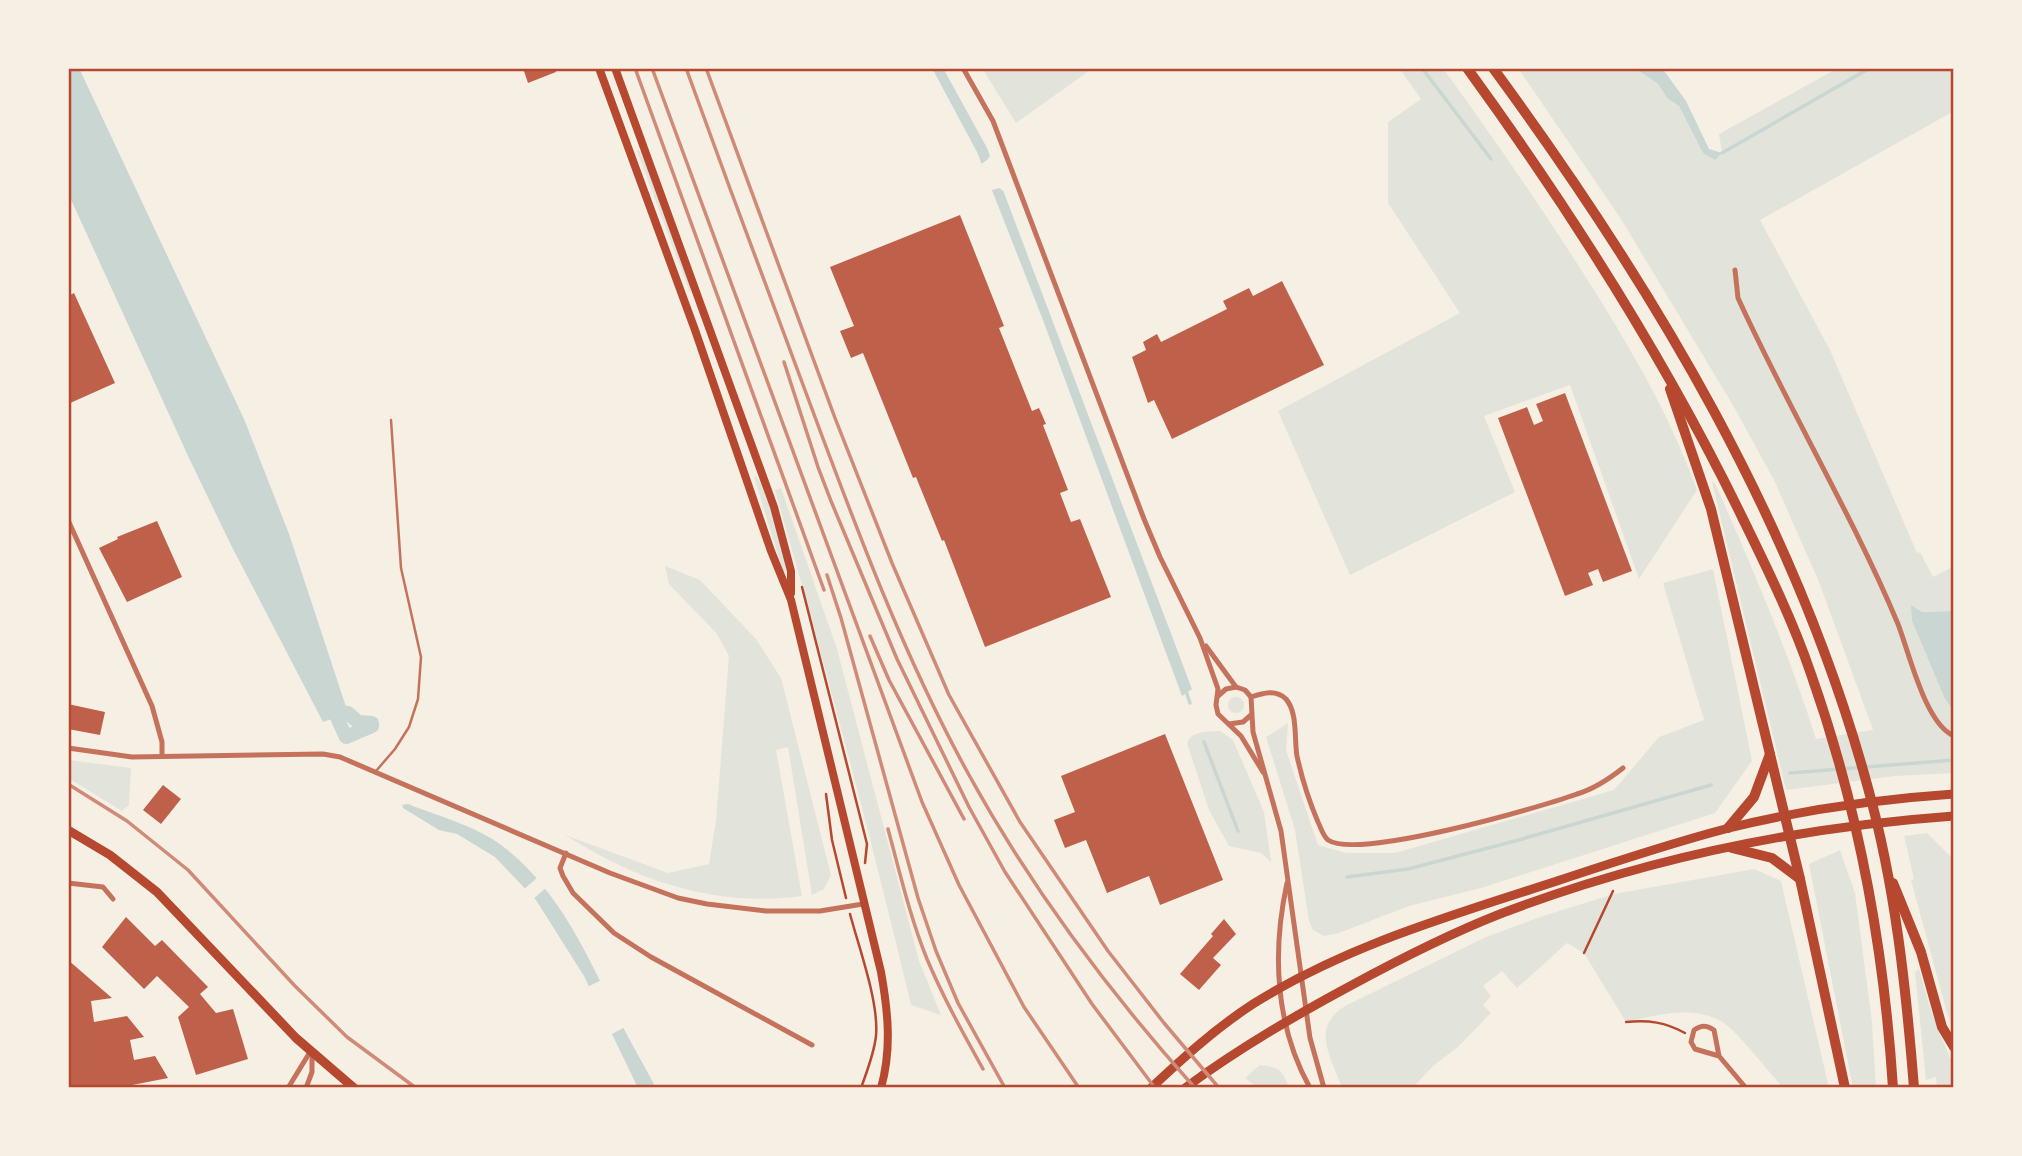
<svg xmlns="http://www.w3.org/2000/svg" width="2022" height="1156" viewBox="0 0 2022 1156" font-family="Ubuntu,sans-serif">
<style>
.green{fill:#e2e4dc}
.water{fill:#c9d6d2}
.pier{fill:#f6efe4}
.lines{fill:none;stroke-linecap:round;stroke-linejoin:round}
.stream{stroke:#c9d6d2;stroke-width:3.5}
.canal{stroke:#c9d6d2;stroke-width:14}
.building{fill:#bf614a}
.path{stroke:#b5482f;stroke-width:2.5}
.service{stroke:#c5725c;stroke-width:2.5}
.minor{stroke:#c5725c;stroke-width:5}
.secondary{stroke:#b5482f;stroke-width:8}
.primary{stroke:#b5482f;stroke-width:9}
.trunk{stroke:#b5482f;stroke-width:10}
.rail{stroke:#cf8b77;stroke-width:3.5}
.neatline{fill:none;stroke:#b5482f;stroke-width:2.5}
</style>
<rect width="100%" height="100%" fill="#f6efe4"/>
<g class="green">
<path d="M982,68H1089V71L1016,123Z"/>
<path d="M1399,68H1443C1496,141 1546,214 1594,290C1635,356 1670,416 1697,490L1639,579L1570,385L1484,416L1515,492L1350,575L1278,411L1460,313L1388,203V122L1421,99Z"/>
<path d="M1518,68H1635L1658,84L1667,98L1679,106L1703,153L1715,160L1722,153L1719,134L1838,68H1954V111L1760,220L1830,350L1917,553L1920,552L1933,577L1954,566V611L1922,612L1912,606V621L1945,699L1954,711V737L1950,741L1954,742V773L1895,776L1786,790L1712,482L1715,483C1752,567 1788,651 1816,739L1873,730L1819,582L1775,482L1734,407L1621,219Z"/>
<path d="M639,150L649,170L686,274L691,290L690,293L637,151Z"/>
<path d="M756,476C767,489 787,555 786,573L783,571L754,477Z"/>
<path d="M781,488L837,649L919,961L941,1015L911,1005C870,832 824,661 775,490Z"/>
<path d="M665,566L700,580L756,639L781,678L831,875L824,889L812,895L788,747L776,750L802,896C716,908 637,881 565,835L668,873L709,864L716,820L729,656L717,634L669,584Z"/>
<path d="M1713,569L1752,761L1715,813L1481,888L1409,906L1339,933L1324,936L1313,930L1309,921L1295,830L1266,737L1288,723L1286,750L1318,845L1346,853H1395L1614,790L1659,737L1704,720L1663,583Z"/>
<circle cx="1236" cy="705" r="8"/>
<path d="M1220,731L1233,740L1264,812L1271,862L1261,853L1229,846L1209,810L1187,743C1192,730 1209,732 1220,731Z"/>
<path d="M68,760L131,768L129,805L122,811L68,778Z"/>
<path d="M1927,833L1954,860V1030L1947,1013L1911,880L1914,879L1904,836Z"/>
<path d="M1840,850L1855,893L1872,1022L1876,1088H1853L1809,864Z"/>
<path d="M1754,869L1781,881L1829,1088H1779L1780,1084C1767,1070 1735,1029 1721,1021C1691,1005 1656,1015 1626,1022L1584,953L1567,943L1517,988L1502,971L1483,986L1491,996L1483,1005L1491,1013L1458,1047L1433,1066L1412,1088H1342C1331,1056 1310,1028 1345,1006L1486,937L1546,915L1614,894Z"/>
<path d="M1919,969L1931,1011L1950,1058L1954,1061V1088H1937L1936,1077L1926,1080L1915,972Z"/>
<path d="M1260,1065C1280,1068 1282,1069 1289,1088H1258L1245,1078Z"/>
</g>
<g class="water">
<path d="M68,68H79L244,419L289,534L348,713L323,722L231,545L189,458L68,193Z"/>
<path d="M932,68H943L987,148L1192,689L1182,696L1043,320L977,152Z"/>
<path d="M1635,68H1662L1686,101L1709,149L1722,153L1715,160L1703,153L1679,106L1667,98L1658,84Z"/>
<path d="M1911,605L1922,612L1954,611V711L1945,699L1912,621Z"/>
<path d="M408,804C440,817 478,826 505,848C564,894 592,967 625,1031C635,1050 646,1069 656,1088H638L584,976L536,900L495,857L457,834L439,830L403,808L402,805Z"/>
</g>
<g class="pier">
<path d="M992,152L1009,195L999,188L989,191L979,166L988,159Z"/>
<path d="M538,877L547,887L532,900L523,890Z"/>
<path d="M604,979L627,1026L610,1035L587,987Z"/>
</g>
<g class="lines">
<g class="stream">
<path d="M1422,68L1491,159"/>
<path d="M1722,153L1870,68"/>
<path d="M1185,688L1190,703"/>
<path d="M1204,742L1238,831"/>
<path d="M1790,773L1954,760"/>
<path d="M1347,877L1408,869L1515,841L1711,785"/>
</g>
<path class="canal" d="M330,702L346,737L372,726V723L358,722L348,713L334,710"/>
</g>
<g class="building">
<path d="M523,68H555L556,72L528,83Z"/>
<path d="M960,215L1004,326L999,328L1032,411L1039,408L1046,424L1043,425L1068,490L1060,493L1071,522L1080,519L1111,597L985,647L944,540L942,541L916,477L913,478L863,353L851,358L840,331L854,326L830,267Z"/>
<path d="M1282,281L1324,365L1172,439L1154,400L1148,403L1132,357L1146,350L1143,342L1157,334L1161,342L1227,309L1223,301L1249,288L1253,296Z"/>
<path d="M74,293L115,383L68,404V296Z"/>
<path d="M1565,393L1632,571L1603,582L1598,569L1588,573L1593,585L1565,596L1498,418L1527,407L1534,425L1543,421L1536,404Z"/>
<path d="M157,521L182,577L127,602L99,548L118,539L117,537Z"/>
<path d="M68,704L105,712L100,735L68,729Z"/>
<path d="M1165,734L1223,880L1160,905L1149,876L1107,893L1086,840L1065,848L1054,820L1075,812L1061,776Z"/>
<path d="M163,785L181,799L161,824L143,810Z"/>
<path d="M126,917L155,946L162,940L208,987L200,994L216,1013L233,1009L248,1059L196,1075L178,1017L189,1007L157,976L144,989L102,947Z"/>
<path d="M1224,919L1236,934L1213,958L1221,965L1199,990L1180,974L1213,936L1211,934Z"/>
<path d="M68,960L112,998L91,1001L94,1022L127,1016L144,1037L130,1040L134,1060L155,1056L168,1078L117,1088H68Z"/>
</g>
<g class="lines">
<g class="path">
<path d="M802,587L867,844L865,863"/>
<path d="M826,794L832,840L846,898"/>
<path d="M850,914C859,948 879,1002 876,1036C874,1054 867,1071 861,1088"/>
<path d="M1584,953L1613,891"/>
<path d="M1626,1022C1649,1020 1665,1022 1685,1033"/>
</g>
<path class="service" d="M376,771L395,749L409,727L418,699L421,657L401,568L391,420"/>
<g class="minor">
<path d="M963,68L993,121L1144,519L1160,557L1200,638L1218,689L1216,705L1218,714L1241,736L1263,772"/>
<path d="M1735,270L1738,298C1788,408 1851,512 1898,624C1909,652 1925,724 1954,736"/>
<path d="M68,520L152,706L162,742V756"/>
<path d="M1206,646L1236,687L1245,690L1251,697L1253,732L1281,831L1310,1038L1324,1088"/>
<path d="M1218,696L1226,689L1236,687"/>
<path d="M1251,697C1263,693 1276,689 1286,699C1298,713 1294,739 1297,756C1302,779 1309,801 1318,822C1321,828 1323,836 1328,840C1358,860 1538,808 1577,794C1594,789 1609,779 1623,768"/>
<path d="M1229,724L1243,722L1251,715"/>
<path d="M68,748L132,757L323,754L340,757L610,873L678,898L707,904L766,911H820L863,904"/>
<path d="M566,853L560,868L563,876L573,893L614,933L651,957L812,1045"/>
<path d="M68,883L103,887L113,899"/>
<path d="M1287,883C1272,952 1275,1025 1310,1088"/>
<path d="M1719,1056L1695,1049L1691,1042L1694,1030C1702,1025 1706,1025 1714,1030L1719,1056L1746,1088"/>
<path d="M288,1088L310,1052"/>
<path d="M306,1088L312,1072V1054"/>
</g>
<g class="secondary">
<path d="M599,68L695,330L771,551L791,600L881,972C888,1011 892,1049 881,1088"/>
<path d="M615,68L774,507L791,571V593"/>
</g>
<g class="primary">
<path d="M68,830L110,855L157,892L296,1038L354,1088"/>
<path d="M1151,1088C1183,1058 1216,1028 1253,1004C1347,945 1453,915 1557,881C1614,862 1671,843 1729,828C1802,810 1878,799 1954,794"/>
<path d="M1185,1088C1238,1049 1294,1016 1352,985C1400,959 1449,934 1500,914C1644,859 1800,827 1954,816"/>
</g>
<g class="trunk">
<path d="M1467,68C1571,211 1666,360 1743,519C1768,570 1793,621 1811,674C1858,807 1884,948 1893,1088"/>
<path d="M1493,68C1653,286 1797,525 1868,788C1895,885 1906,987 1914,1088"/>
<path d="M1670,389L1711,509L1800,879L1845,1088"/>
<path d="M1728,828L1754,797L1770,754"/>
<path d="M1732,848L1772,858L1800,879"/>
<path d="M1893,883L1921,952L1942,1027L1954,1047"/>
</g>
<g class="rail">
<path d="M635,68L824,590"/>
<path d="M652,68L922,802L959,885L1024,1007L1079,1088"/>
<path d="M686,68C727,182 770,296 812,409C858,533 905,659 969,775C1031,888 1109,992 1195,1088"/>
<path d="M706,68L835,418L892,563L949,695L1020,822L1108,951L1164,1023L1219,1088"/>
<path d="M784,362L818,467L831,501L897,659L969,807L1005,872L1092,1004L1155,1088"/>
<path d="M827,575L841,618L918,898L936,951L958,1003L1005,1088"/>
<path d="M870,636L889,680L964,819"/>
<path d="M68,784L127,821L188,870L295,986L347,1037L416,1088"/>
<path d="M888,829C900,873 910,917 927,959C943,997 963,1033 983,1069"/>
</g>
</g>
<rect width="2022" height="1156" fill="none" stroke="#f6efe4" stroke-width="140"/>
<rect x="70" y="70" width="1882" height="1016" class="neatline"/>
</svg>
